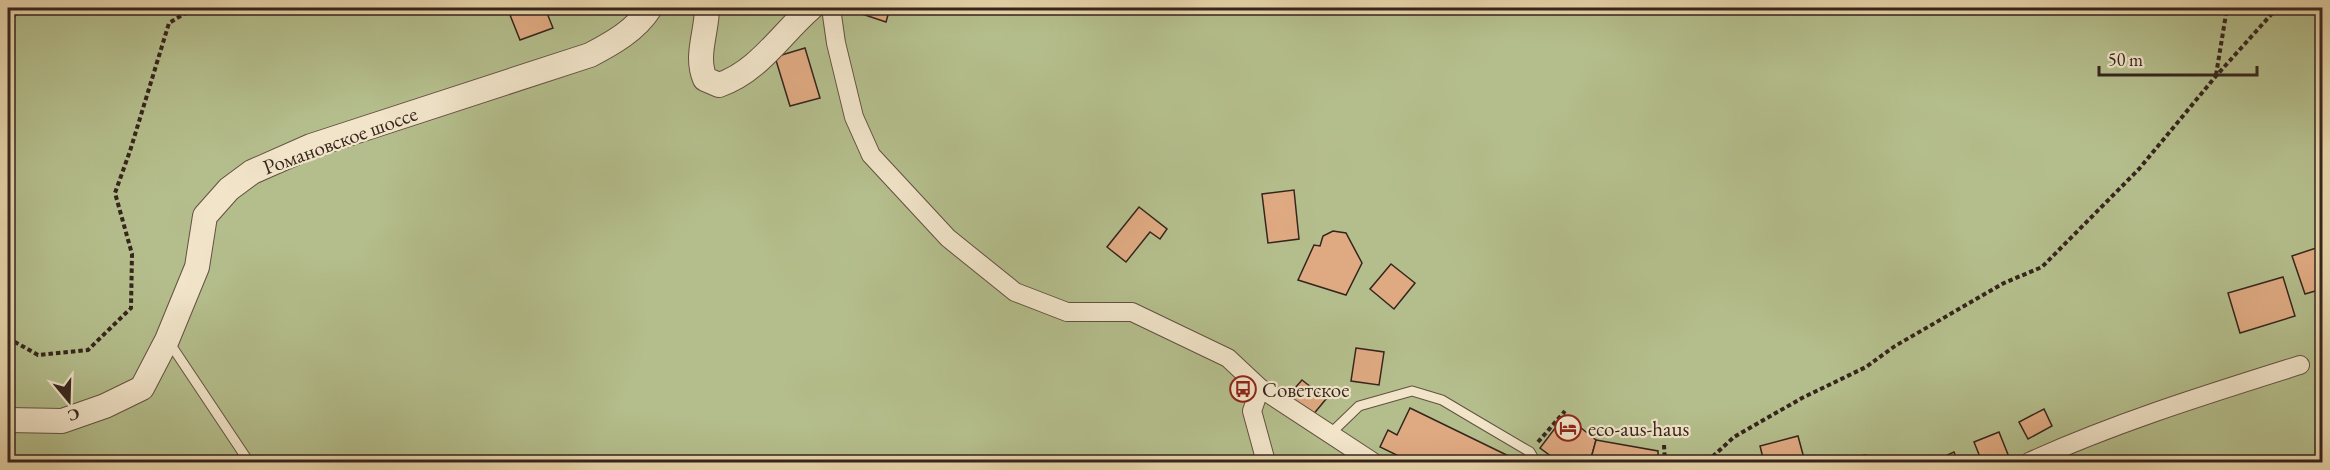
<svg xmlns="http://www.w3.org/2000/svg" width="2330" height="470" viewBox="0 0 2330 470" font-family="'EB Garamond',serif">
<style>
.green{fill:#b4be8c;stroke:#747254;stroke-width:1.5}
.building{fill:#dfaa82;stroke:#35251d;stroke-width:1.5}
.lines{fill:none;stroke-linecap:round;stroke-linejoin:round}
.service-casing{stroke:#625141;stroke-width:11}
.minor-casing{stroke:#625141;stroke-width:20}
.tertiary-casing{stroke:#625141;stroke-width:26}
.path{stroke:#35251d;stroke-width:4;stroke-dasharray:4.5 3;stroke-linecap:butt}
.service{stroke:#f1e4c9;stroke-width:9}
.minor{stroke:#f1e4c9;stroke-width:18}
.tertiary{stroke:#f1e4c9;stroke-width:24}
.labels{text-anchor:middle;dominant-baseline:central;stroke-width:4.5;stroke-linejoin:round;paint-order:stroke}
.street-label{font-size:21px;fill:#35251d;stroke:#f1e4c9}
.poi-label{font-size:21px;fill:#35251d;stroke:#f1e4c9;text-anchor:start}
</style>
<rect width="100%" height="100%" fill="#e9d6ac"/>
<filter id="stains"><feTurbulence type="fractalNoise" baseFrequency=".00333" numOctaves="4"/><feColorMatrix values="0 0 0 0 .2 0 0 0 0 .09 0 0 0 0 .02 0 0 0 .5 -.17"/></filter>
<radialGradient id="worn" r=".72"><stop offset=".6" stop-color="#630" stop-opacity="0"/><stop offset="1" stop-color="#630" stop-opacity=".3"/></radialGradient>
<rect class="green" x="8" y="8" width="2314" height="454"/>
<g class="building">
<path d="M530,8H545L553,28L520,40L510,15Z"/>
<path d="M844,8H890L886,22Z"/>
<path d="M805,48L820,98L790,106L775,57Z"/>
<path d="M1294,190L1299,239L1268,243L1262,194Z"/>
<path d="M1139,207L1167,229L1160,239L1150,232L1126,262L1107,247Z"/>
<path d="M1333,231L1346,233L1362,263L1346,295L1298,280L1314,245L1320,246L1323,236Z"/>
<path d="M2322,246V289L2305,294L2292,256Z"/>
<path d="M1391,264L1415,283L1394,309L1370,289Z"/>
<path d="M2283,277L2295,316L2240,333L2228,293Z"/>
<path d="M1356,348L1384,352L1379,385L1351,381Z"/>
<path d="M1302,380L1326,399L1312,416L1288,396Z"/>
<path d="M1410,408L1521,462H1411L1380,447L1388,430L1397,435Z"/>
<path d="M2044,409L2052,426L2028,439L2019,422Z"/>
<path d="M1565,415L1596,440L1590,462H1559L1540,448Z"/>
<path d="M1999,432L2011,462H1982L1974,442Z"/>
<path d="M1798,436L1805,462H1764L1760,446Z"/>
<path d="M1596,440L1658,451V462H1590Z"/>
<path d="M1954,452L1958,462H1932Z"/>
<path d="M1866,455L1867,462H1807Z"/>
</g>
<g class="lines">
<g class="service-casing">
<g id="service">
<path d="M169,342L249,462"/>
<path d="M1330,434L1359,406L1412,391L1442,400L1474,419L1530,452L1536,462"/>
</g>
</g>
<g class="minor-casing">
<g id="minor">
<path d="M831,8L836,43L854,117L871,155L948,238L1015,292L1067,312H1132L1228,358L1260,388L1252,411L1266,462"/>
<path d="M1260,388L1373,462"/>
<path d="M2029,462C2117,422 2208,394 2300,365"/>
</g>
</g>
<g class="tertiary-casing">
<g id="tertiary">
<path d="M707,8C707,32 695,56 705,79L719,85C758,72 781,34 811,8"/>
<path d="M8,420L62,421L105,406L142,388L167,340L197,267L205,216L229,189L252,172L311,146L590,55C613,43 636,30 650,8"/>
</g>
</g>
<g class="path">
<path d="M8,22L21,8"/>
<path d="M2216,75L2227,8"/>
<path d="M8,338L38,355L88,350L131,308L132,254L115,193L130,151L169,23L194,8"/>
<path d="M1538,442L1565,411"/>
<path d="M1664,445L1665,462"/>
<path d="M1699,462L1710,459L1734,437L1802,398L1866,367L1895,346L2004,283L2042,267L2139,169L2216,76L2277,8"/>
</g>
<use href="#service" class="service"/>
<use href="#minor" class="minor"/>
<use href="#tertiary" class="tertiary"/>
</g>
<defs>
<g id="bus-ring" transform="scale(1.35)"><circle r="9.5" fill="#f1e4c9" stroke="#8f2418" stroke-width="1.5"/><path d="M-5-6H5V4H4V6H2V4H-2V6H-4V4H-5ZM-3.5-4V0h7V-4ZM-3.5 1.2v1.5H-2V1.2ZM2 1.2v1.5H3.5V1.2Z" fill="#8f2418"/></g>
<g id="hotel-ring" transform="scale(1.35)"><circle r="9.5" fill="#f1e4c9" stroke="#8f2418" stroke-width="1.5"/><path d="M-6-4.5h1.5V1H6V5H4.5V3h-9V5H-6ZM-4 0a1.8 1.8 0 1 1 3.6 0ZM.5 0V-2.5h3Q6-2.5 6 0Z" fill="#8f2418"/></g>
</defs>
<g fill-rule="evenodd">
<use href="#bus-ring" x="1243" y="389"/>
<use href="#hotel-ring" x="1568" y="428"/>
</g>
<g class="labels">
<g class="street-label">
<text transform="translate(340 140) rotate(-20)">Романовское шоссе</text>
</g>
<g class="poi-label">
<text x="1262" y="389">Советское</text>
<text x="1588" y="428">eco-aus-haus</text>
</g>
</g>
<rect width="2330" height="470" fill="none" stroke="#e9d6ac" stroke-width="30"/>
<rect x="9" y="9" width="2312" height="452" fill="none" stroke="#35251d" stroke-width="3"/>
<rect x="15" y="15" width="2300" height="440" fill="none" stroke="#35251d" stroke-width="1.5"/>
<g transform="translate(69 401) rotate(161)" stroke="#f1e4c9" stroke-width="4.5" paint-order="stroke">
<path d="M0-4.5L10 22L0 15L-10 22Z" fill="#35251d"/>
<text y="-9" font-size="16" font-weight="bold" text-anchor="middle" fill="#35251d">С</text>
</g>
<path d="M2099 66v9h158v-9" fill="none" stroke="#35251d" stroke-width="3"/>
<text x="2108" y="66" font-size="18" fill="#35251d" stroke="#f1e4c9" stroke-width="4.5" paint-order="stroke">50 m</text>
<rect width="100%" height="100%" filter="url(#stains)"/>
<rect width="100%" height="100%" fill="url(#worn)"/>
</svg>
